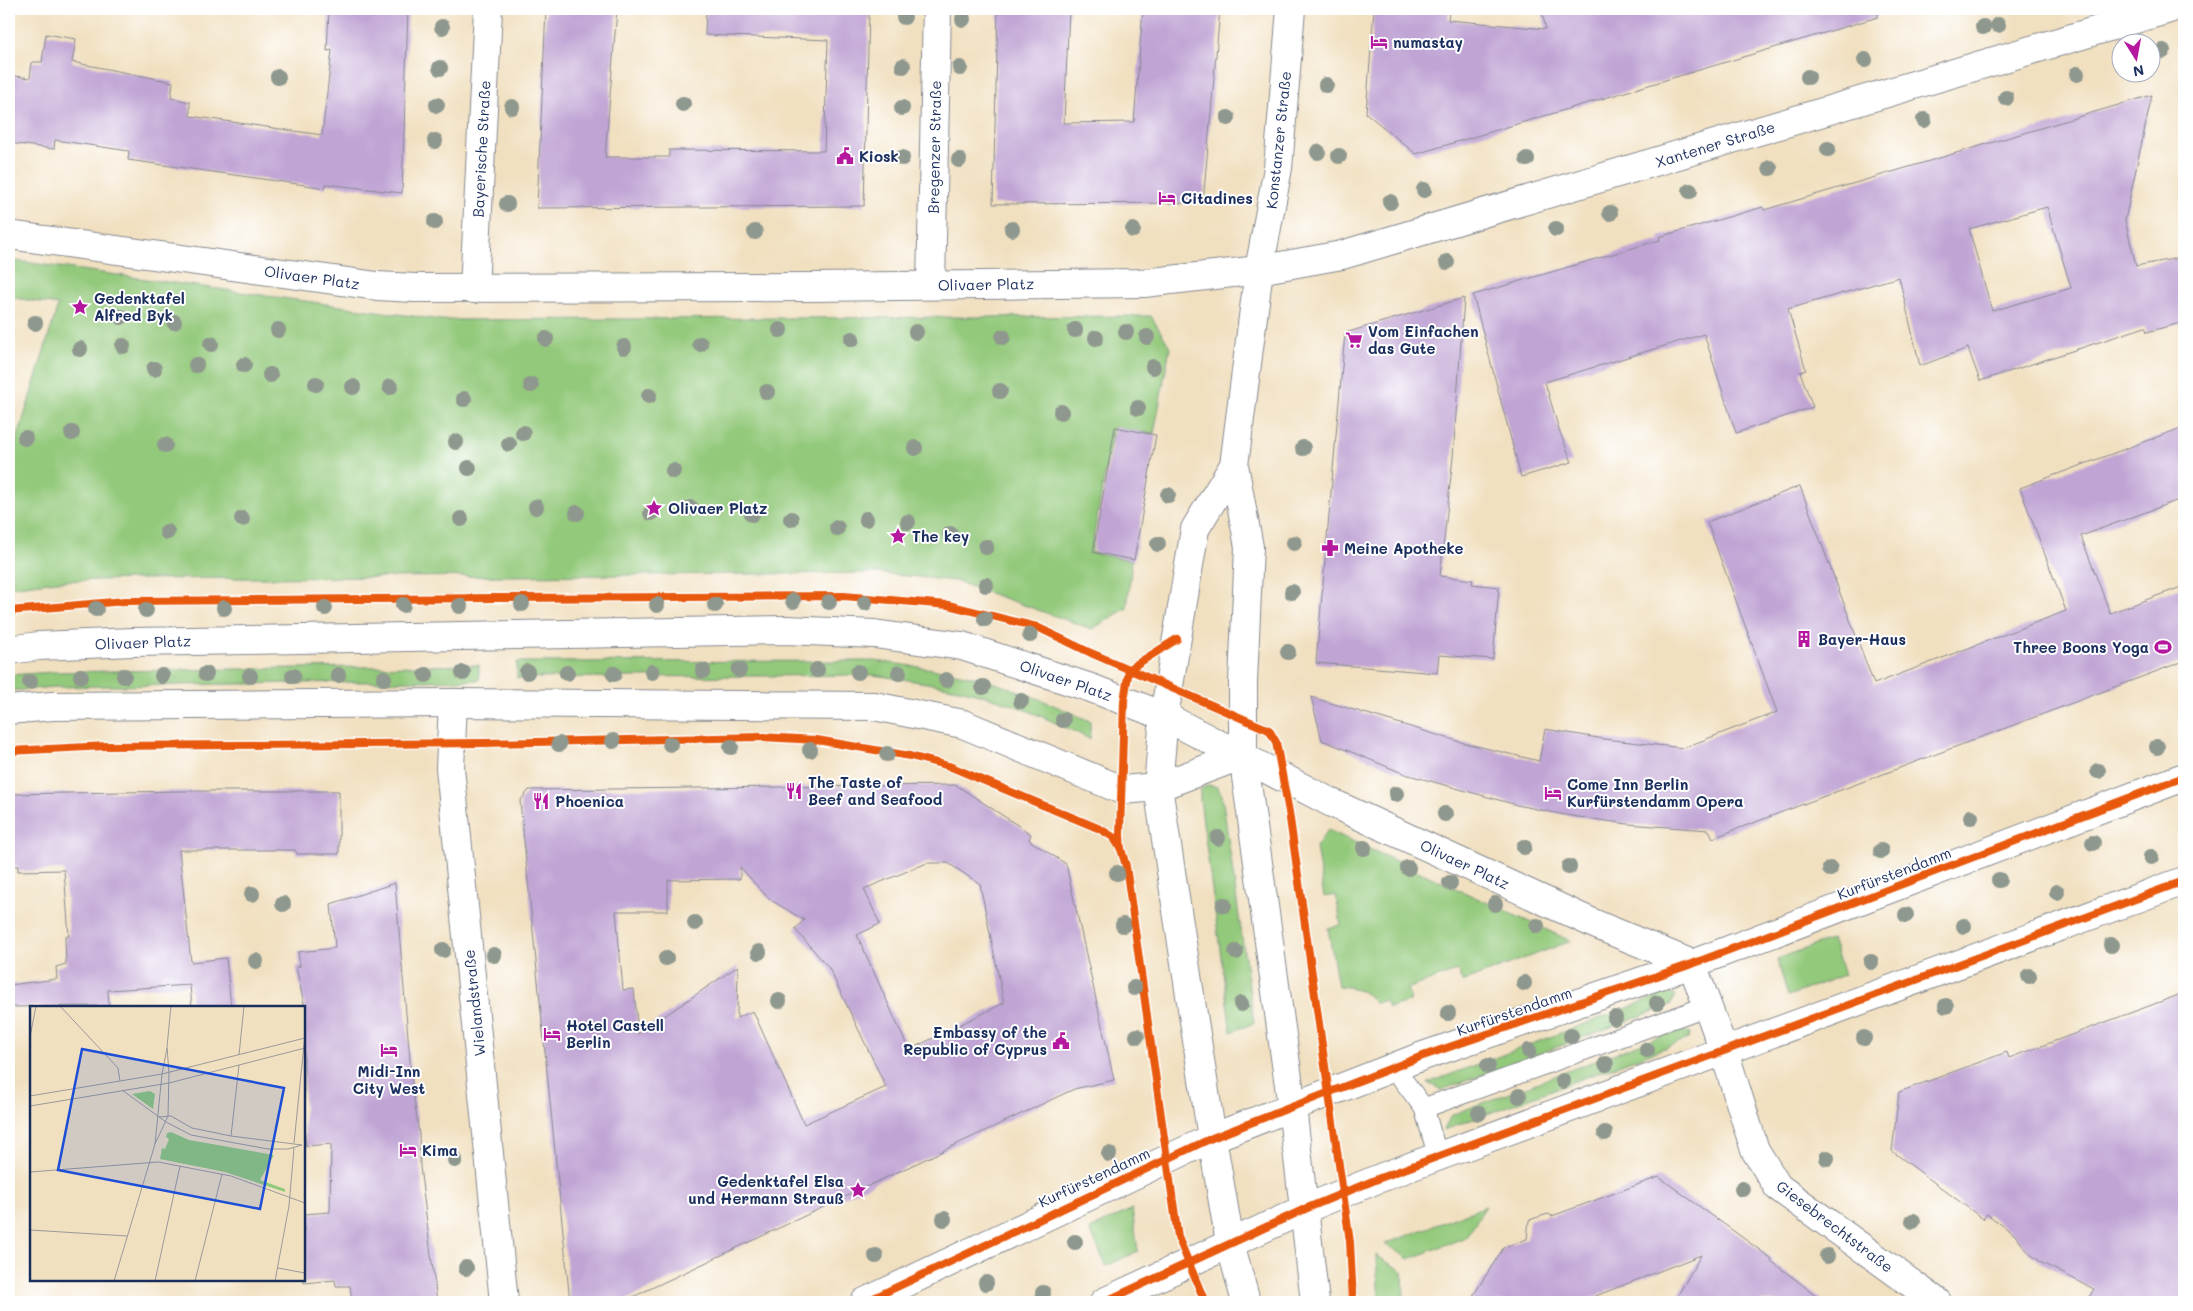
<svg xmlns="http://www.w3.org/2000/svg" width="2193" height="1311" viewBox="0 0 2193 1311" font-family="Mali,sans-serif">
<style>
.green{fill:#93c97a;stroke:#577c6c}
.building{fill:#c0a4d4;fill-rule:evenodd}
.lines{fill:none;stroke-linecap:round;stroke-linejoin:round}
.lane-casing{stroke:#86888f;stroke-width:21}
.street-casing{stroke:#86888f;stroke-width:30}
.secondary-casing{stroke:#86888f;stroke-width:30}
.lane{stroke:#fff;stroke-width:19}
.street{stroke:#fff;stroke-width:28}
.secondary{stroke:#fff;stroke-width:28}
.cycleway-casing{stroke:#fff;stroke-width:11}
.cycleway{stroke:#e8590c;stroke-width:8}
.tree{fill:#8f988e}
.labels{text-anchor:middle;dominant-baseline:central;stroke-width:4;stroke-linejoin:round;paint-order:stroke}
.poi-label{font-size:15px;font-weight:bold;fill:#1b2f5e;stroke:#fff;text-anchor:start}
.street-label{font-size:15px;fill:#1b2f5e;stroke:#fff}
.inset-road{fill:none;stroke:#9b9999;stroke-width:1}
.view{fill:#1d4ed8;fill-opacity:0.15;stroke:#1d4ed8;stroke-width:2.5}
.inset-edge{fill:none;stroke:#1b2f5e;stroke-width:2.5}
</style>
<rect width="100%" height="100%" fill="#fff"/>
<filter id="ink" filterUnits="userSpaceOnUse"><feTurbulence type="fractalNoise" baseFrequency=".02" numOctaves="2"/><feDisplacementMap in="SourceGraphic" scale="10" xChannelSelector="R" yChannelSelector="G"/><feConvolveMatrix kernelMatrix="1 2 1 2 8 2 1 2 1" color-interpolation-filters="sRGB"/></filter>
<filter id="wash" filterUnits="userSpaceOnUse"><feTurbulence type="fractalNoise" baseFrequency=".0096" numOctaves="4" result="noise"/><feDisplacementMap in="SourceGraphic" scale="20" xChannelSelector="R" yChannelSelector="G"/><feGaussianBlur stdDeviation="1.12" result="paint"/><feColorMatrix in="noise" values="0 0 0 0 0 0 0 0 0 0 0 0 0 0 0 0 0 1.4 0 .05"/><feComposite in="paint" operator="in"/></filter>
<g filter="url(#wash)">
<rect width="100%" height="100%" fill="#f1e0c0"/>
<g class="green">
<path d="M9,260L441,320L1151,316L1170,347L1154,434L1113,428L1091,553L1132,560L1127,608L1092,629L955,581L879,573L137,579L57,581L9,587V466L58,305L9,297Z"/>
<path d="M875,661C912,666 949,670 985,680C1021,690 1056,706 1090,721V739C1054,722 1017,704 979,694C944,685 909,680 873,675L517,678V662Z"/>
<path d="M479,665V680L54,687L9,691V675L53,672Z"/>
<path d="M1208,785L1217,787L1222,795L1254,1023L1231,1032L1200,800V790Z"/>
<path d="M1328,830L1571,941L1462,982L1458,970L1407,989L1411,1001L1388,1008L1385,1000L1376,1003C1364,990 1355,987 1338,986L1328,928L1341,925L1336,895L1324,897L1316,847Z"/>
<path d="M1832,939L1844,975L1788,996L1777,959Z"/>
<path d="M1667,993L1675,996L1670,1005L1442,1090L1428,1083Z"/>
<path d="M1677,1030L1690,1033L1688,1039L1444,1130L1451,1115Z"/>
<path d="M1486,1206L1466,1237L1409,1259L1385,1244Z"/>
<path d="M1132,1209L1138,1251L1106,1266L1090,1230Z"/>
<path d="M1376,1255L1403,1272L1404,1302H1379Z"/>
</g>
<g id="blocks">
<g class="building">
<path d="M329,9H408L402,193L326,184V188L128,160L129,151L55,140L54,149L9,143V75L30,78L32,62H42L46,34L76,39L72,62L173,82L171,98L190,102V116L322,135L332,50L327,51Z"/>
<path d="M546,9H617L605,157H669V150L824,151L828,40L705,35L706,9H869L864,206L537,208Z"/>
<path d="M998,9H1069L1064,123L1134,122L1143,9H1220L1203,203L993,204Z"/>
<path d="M1374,9H1449L1448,20L1546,29L1541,9H1877L1878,17L1416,154L1366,113Z"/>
<path d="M2152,95L2125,220L2136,266L2184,257V322L2147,332L2145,327L1980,381L1968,348L1920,366L1899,277L1788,309L1806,370L1800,372L1813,407L1736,433L1704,334L1545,382L1559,430L1572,462L1521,477L1473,295L1660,240L1659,237L1763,207L1764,210ZM2047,207L2071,288L1992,311L1969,229Z"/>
<path d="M1464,298L1453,457L1440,576L1473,580L1472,584L1499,587L1493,659L1439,655L1437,673L1316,663L1345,333Z"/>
<path d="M1115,427L1156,435L1134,560L1093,552Z"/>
<path d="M2184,427V498L2081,536L2110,613L2184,586V661L1713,838L1709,830L1628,824L1565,815L1517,805L1405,774L1322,740L1311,697L1464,743L1539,761L1545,729L1604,739L1683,748L1777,712L1707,522L1800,486L1874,684L2066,611L2020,488Z"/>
<path d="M956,785L1031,834L1029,840L1066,864L1114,1080L1074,1089L622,1302H570L520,801L529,790ZM927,863H948L980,884L1004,1003L909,1050L857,935L880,924L864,889ZM740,867L769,899L804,920L795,929L829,968L886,1087L804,1124L753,1011L737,1018L738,966L638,1034L634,989L623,990L616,911H668V880L740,879Z"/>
<path d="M182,791H339V854H297L295,850H179L191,962L226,958L231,1007H192L190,985L108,990L109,1006L9,1007V985L57,979L56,967L66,964L65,936H69L64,870L18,871V866H9V794Z"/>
<path d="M395,883L412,1084L419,1134L420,1167L437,1302H352L350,1286H336L335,1280L304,1283V1214L330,1212L331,1144L306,1146L304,1125V1004L296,967L300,966L298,952L335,948L331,904Z"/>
<path d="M2184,993V1302H2086L2094,1289L2042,1263L2029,1253L2014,1234L1987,1214L1983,1219L1892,1151L1899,1092L2007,1052L2009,1058Z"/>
<path d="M1659,1177L1772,1259L1771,1261L1825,1302H1674L1701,1255L1580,1302H1469L1504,1247L1527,1239L1529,1220L1548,1214L1552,1216Z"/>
</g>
</g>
</g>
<g filter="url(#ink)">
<use href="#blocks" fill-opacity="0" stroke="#86888f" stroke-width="1"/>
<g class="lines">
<g class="lane-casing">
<g id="lane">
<path d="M1394,1068L1424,1108L1707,1006"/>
<path d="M1424,1108L1438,1157"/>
</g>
</g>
<g class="street-casing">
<g id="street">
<path d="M9,235L377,286L415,288L813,287L1144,283L1259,270L1342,255L2169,9"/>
<path d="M931,285L937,9"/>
<path d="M474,289L488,9"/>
<path d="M453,703L450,768L504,1302"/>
<path d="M1724,1051L1755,1150L1778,1187L1937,1302"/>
</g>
</g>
<g class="secondary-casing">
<g id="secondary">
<path d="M1291,9L1278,168L1259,270L1234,465L1249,547L1243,682V755L1292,1107L1315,1302"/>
<path d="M1234,465L1195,529L1164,716L1158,787L1212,1138L1230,1243L1246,1302"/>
<path d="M9,650L39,646L133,642L787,630L874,634L962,646L1091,688L1164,716L1332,803L1597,925L1692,964"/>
<path d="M9,710L52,706L453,703L874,706L963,724L1122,790L1158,787L1243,755"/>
<path d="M1692,964L1724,1051"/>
<path d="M865,1302L1212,1138L1420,1057L1692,964L2184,777"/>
<path d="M1104,1302L1305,1209L1380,1178L2184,881"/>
</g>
</g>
<use href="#lane" class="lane"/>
<use href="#street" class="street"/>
<use href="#secondary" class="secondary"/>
<g class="cycleway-casing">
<g id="cycleway">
<path d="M9,611L125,601L495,598L844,596L948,605L1037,627L1091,653L1269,730L1276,742L1289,812L1343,1193L1350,1242L1353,1302"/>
<path d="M1177,639L1129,669L1124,701L1120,835L1121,849L1126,866L1178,1237L1205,1302"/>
<path d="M9,751L107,746L485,743L761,737L817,740L910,756L949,766L1100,829L1113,837L1121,849"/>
<path d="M865,1302L1212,1138L1420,1057L1692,964L2184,777"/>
<path d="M1104,1302L1305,1209L1380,1178L2184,881"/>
</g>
</g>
<use href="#cycleway" class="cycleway"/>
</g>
<g class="tree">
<circle cx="904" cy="17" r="8"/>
<circle cx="963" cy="19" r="8"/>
<circle cx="1998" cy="25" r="8"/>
<circle cx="442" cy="27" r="8"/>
<circle cx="1983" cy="27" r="8"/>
<circle cx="2163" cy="51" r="8"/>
<circle cx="1865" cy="60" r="8"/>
<circle cx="903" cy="66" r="8"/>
<circle cx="440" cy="68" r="8"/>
<circle cx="960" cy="68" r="8"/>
<circle cx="2077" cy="74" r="8"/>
<circle cx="278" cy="77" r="8"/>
<circle cx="1808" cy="77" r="8"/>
<circle cx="1326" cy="85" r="8"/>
<circle cx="2006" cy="98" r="8"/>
<circle cx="683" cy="104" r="8"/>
<circle cx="437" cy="105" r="8"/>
<circle cx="512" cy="107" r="8"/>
<circle cx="902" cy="108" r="8"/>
<circle cx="1228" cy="118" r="8"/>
<circle cx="1924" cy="120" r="8"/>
<circle cx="435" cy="141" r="8"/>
<circle cx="1828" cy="149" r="8"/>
<circle cx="1318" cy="152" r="8"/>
<circle cx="1339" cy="156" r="8"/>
<circle cx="902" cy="158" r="8"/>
<circle cx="1527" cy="159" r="8"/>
<circle cx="959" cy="160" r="8"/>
<circle cx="1770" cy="168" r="8"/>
<circle cx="1424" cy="190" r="8"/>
<circle cx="1690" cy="191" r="8"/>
<circle cx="1390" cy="202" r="8"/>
<circle cx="507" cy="204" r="8"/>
<circle cx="1610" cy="213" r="8"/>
<circle cx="435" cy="222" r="8"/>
<circle cx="1012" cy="229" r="8"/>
<circle cx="1556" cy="229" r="8"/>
<circle cx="1133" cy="230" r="8"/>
<circle cx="755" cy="232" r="8"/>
<circle cx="1447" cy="262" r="8"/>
<circle cx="121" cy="317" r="8"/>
<circle cx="174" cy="322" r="8"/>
<circle cx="35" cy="323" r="8"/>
<circle cx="278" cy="330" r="8"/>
<circle cx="780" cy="330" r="8"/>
<circle cx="1075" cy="330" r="8"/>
<circle cx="916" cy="332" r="8"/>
<circle cx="1126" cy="332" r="8"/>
<circle cx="1003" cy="337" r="8"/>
<circle cx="1147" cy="337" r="8"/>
<circle cx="1096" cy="338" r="8"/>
<circle cx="546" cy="339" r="8"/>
<circle cx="852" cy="339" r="8"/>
<circle cx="211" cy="344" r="8"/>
<circle cx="700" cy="344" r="8"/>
<circle cx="123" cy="346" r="8"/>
<circle cx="624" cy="347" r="8"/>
<circle cx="80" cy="349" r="8"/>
<circle cx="196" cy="365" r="8"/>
<circle cx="244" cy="365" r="8"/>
<circle cx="1153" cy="367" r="8"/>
<circle cx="154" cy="369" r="8"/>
<circle cx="270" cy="375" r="8"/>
<circle cx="316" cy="384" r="8"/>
<circle cx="531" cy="385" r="8"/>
<circle cx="353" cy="387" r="8"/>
<circle cx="390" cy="387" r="8"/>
<circle cx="1000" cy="391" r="8"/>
<circle cx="767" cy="392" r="8"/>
<circle cx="649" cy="396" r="8"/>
<circle cx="464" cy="399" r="8"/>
<circle cx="1138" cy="408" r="8"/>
<circle cx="1061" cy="412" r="8"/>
<circle cx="72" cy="433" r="8"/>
<circle cx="523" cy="433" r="8"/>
<circle cx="25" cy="438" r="8"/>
<circle cx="456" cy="442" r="8"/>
<circle cx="509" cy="444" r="8"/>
<circle cx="165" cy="445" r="8"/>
<circle cx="915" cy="448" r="8"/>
<circle cx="1303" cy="448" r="8"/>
<circle cx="469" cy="468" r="8"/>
<circle cx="673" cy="471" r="8"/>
<circle cx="1168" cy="495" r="8"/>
<circle cx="536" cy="507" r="8"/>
<circle cx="691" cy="508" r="8"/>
<circle cx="577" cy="513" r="8"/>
<circle cx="651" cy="513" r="8"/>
<circle cx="752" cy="514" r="8"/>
<circle cx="242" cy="519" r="8"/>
<circle cx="461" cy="519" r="8"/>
<circle cx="791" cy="519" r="8"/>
<circle cx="866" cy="519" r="8"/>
<circle cx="908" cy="522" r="8"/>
<circle cx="837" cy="528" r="8"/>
<circle cx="167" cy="532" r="8"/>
<circle cx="950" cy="534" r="8"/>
<circle cx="1294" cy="543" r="8"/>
<circle cx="1158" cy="544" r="8"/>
<circle cx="986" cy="547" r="8"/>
<circle cx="986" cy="585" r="8"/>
<circle cx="1292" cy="592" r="8"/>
<circle cx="793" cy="601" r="8"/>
<circle cx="829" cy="602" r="8"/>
<circle cx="865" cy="603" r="8"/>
<circle cx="522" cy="604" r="8"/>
<circle cx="403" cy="605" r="8"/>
<circle cx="657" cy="605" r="8"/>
<circle cx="715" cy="605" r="8"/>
<circle cx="460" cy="606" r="8"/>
<circle cx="224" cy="608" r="8"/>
<circle cx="325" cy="608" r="8"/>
<circle cx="96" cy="609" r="8"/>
<circle cx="146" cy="610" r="8"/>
<circle cx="985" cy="619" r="8"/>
<circle cx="1030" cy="635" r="8"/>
<circle cx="1288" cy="652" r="8"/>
<circle cx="739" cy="670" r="8"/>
<circle cx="817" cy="670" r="8"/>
<circle cx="703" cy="671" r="8"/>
<circle cx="527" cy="672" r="8"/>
<circle cx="652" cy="672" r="8"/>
<circle cx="858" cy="672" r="8"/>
<circle cx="463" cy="673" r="8"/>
<circle cx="567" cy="673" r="8"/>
<circle cx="899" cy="673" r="8"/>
<circle cx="206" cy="674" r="8"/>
<circle cx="614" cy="674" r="8"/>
<circle cx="338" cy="675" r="8"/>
<circle cx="426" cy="675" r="8"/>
<circle cx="81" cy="676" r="8"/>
<circle cx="124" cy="676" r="8"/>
<circle cx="162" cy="676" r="8"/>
<circle cx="250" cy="676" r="8"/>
<circle cx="293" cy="676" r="8"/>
<circle cx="384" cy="678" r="8"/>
<circle cx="946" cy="680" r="8"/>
<circle cx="30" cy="682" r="8"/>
<circle cx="983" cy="687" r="8"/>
<circle cx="1021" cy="701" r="8"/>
<circle cx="1063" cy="720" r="8"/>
<circle cx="613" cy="741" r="8"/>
<circle cx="559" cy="744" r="8"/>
<circle cx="670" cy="744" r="8"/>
<circle cx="731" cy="747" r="8"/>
<circle cx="2157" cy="747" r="8"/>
<circle cx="810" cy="750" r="8"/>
<circle cx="887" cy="754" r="8"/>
<circle cx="2098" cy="771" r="8"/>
<circle cx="1396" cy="794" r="8"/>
<circle cx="1445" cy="814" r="8"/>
<circle cx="1971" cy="817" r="8"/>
<circle cx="1218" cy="838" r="8"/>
<circle cx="2093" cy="843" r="8"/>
<circle cx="1524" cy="847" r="8"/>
<circle cx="1364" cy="848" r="8"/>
<circle cx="1881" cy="851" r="8"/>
<circle cx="2151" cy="857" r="8"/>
<circle cx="1569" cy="867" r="8"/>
<circle cx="1408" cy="868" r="8"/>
<circle cx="1830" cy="869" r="8"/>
<circle cx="1117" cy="873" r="8"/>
<circle cx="1999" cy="880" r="8"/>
<circle cx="1450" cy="883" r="8"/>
<circle cx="2057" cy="892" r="8"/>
<circle cx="252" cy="894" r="8"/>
<circle cx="283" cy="904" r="8"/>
<circle cx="1495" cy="904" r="8"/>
<circle cx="1224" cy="905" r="8"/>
<circle cx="1906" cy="915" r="8"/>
<circle cx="695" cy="923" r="8"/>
<circle cx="1123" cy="925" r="8"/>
<circle cx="1537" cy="926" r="8"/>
<circle cx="1964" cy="926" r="8"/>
<circle cx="2111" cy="945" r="8"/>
<circle cx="443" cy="950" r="8"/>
<circle cx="759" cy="952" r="8"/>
<circle cx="1236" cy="952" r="8"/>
<circle cx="494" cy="955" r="8"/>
<circle cx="666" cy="958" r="8"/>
<circle cx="256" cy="961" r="8"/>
<circle cx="1871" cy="962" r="8"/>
<circle cx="2029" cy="976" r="8"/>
<circle cx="1524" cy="983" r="8"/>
<circle cx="1134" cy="988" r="8"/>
<circle cx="779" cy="1001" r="8"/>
<circle cx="1657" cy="1003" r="8"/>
<circle cx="1241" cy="1004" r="8"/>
<circle cx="1946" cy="1006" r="8"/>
<circle cx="1448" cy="1013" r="8"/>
<circle cx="1615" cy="1018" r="8"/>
<circle cx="1137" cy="1036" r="8"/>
<circle cx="1571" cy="1036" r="8"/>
<circle cx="1864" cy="1038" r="8"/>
<circle cx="1647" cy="1050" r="8"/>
<circle cx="1529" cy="1051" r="8"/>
<circle cx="1606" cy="1064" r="8"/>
<circle cx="1488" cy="1066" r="8"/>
<circle cx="1563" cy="1081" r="8"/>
<circle cx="1519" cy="1096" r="8"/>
<circle cx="1479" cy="1113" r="8"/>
<circle cx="1605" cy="1133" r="8"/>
<circle cx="1109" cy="1154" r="8"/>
<circle cx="1827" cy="1158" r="8"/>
<circle cx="455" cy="1160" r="8"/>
<circle cx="1742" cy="1189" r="8"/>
<circle cx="944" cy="1219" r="8"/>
<circle cx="1913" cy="1221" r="8"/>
<circle cx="1075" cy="1242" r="8"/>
<circle cx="876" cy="1256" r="8"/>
<circle cx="1827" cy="1256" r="8"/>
<circle cx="466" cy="1268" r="8"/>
<circle cx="986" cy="1283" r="8"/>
<circle cx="1043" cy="1293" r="8"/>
</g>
</g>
<defs>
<g id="hotel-bare" transform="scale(1.35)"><path d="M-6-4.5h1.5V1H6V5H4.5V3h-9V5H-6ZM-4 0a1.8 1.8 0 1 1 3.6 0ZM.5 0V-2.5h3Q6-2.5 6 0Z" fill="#b5179e" stroke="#fff" stroke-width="2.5" paint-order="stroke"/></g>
<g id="civic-bare" transform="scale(1.35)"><path d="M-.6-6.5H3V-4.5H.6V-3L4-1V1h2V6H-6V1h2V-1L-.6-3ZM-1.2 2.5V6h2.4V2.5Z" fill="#b5179e" stroke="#fff" stroke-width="2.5" paint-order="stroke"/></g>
<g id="sight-bare" transform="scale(1.35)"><path d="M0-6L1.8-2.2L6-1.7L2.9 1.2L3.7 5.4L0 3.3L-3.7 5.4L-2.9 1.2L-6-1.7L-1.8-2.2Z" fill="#b5179e" stroke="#fff" stroke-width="2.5" paint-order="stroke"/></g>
<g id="supermarket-bare" transform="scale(1.35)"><path d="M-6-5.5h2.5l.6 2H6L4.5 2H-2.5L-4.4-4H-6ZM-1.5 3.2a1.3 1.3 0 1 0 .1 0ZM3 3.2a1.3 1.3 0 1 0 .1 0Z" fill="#b5179e" stroke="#fff" stroke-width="2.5" paint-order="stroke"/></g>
<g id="pharmacy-bare" transform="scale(1.35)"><path d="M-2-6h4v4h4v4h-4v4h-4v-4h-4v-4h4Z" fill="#b5179e" stroke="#fff" stroke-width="2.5" paint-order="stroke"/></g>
<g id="building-bare" transform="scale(1.35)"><path d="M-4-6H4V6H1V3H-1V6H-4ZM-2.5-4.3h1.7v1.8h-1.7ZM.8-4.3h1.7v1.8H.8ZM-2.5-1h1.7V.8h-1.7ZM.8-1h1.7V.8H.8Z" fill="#b5179e" stroke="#fff" stroke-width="2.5" paint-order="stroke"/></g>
<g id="stadium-bare" transform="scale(1.35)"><path d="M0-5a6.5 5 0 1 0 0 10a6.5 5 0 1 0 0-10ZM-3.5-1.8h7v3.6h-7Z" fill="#b5179e" stroke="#fff" stroke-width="2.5" paint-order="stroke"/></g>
<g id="restaurant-bare" transform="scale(1.35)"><path d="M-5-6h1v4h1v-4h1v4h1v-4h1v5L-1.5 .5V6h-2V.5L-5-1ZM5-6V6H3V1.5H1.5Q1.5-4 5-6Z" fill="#b5179e" stroke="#fff" stroke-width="2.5" paint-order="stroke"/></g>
</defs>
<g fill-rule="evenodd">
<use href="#hotel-bare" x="1379" y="42"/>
<use href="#civic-bare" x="845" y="156"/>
<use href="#hotel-bare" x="1167" y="198"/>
<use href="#sight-bare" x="80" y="307"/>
<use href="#supermarket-bare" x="1354" y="340"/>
<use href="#sight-bare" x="654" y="508"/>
<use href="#sight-bare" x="898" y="536"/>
<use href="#pharmacy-bare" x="1330" y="548"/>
<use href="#building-bare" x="1804" y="639"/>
<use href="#stadium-bare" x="2163" y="647"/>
<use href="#restaurant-bare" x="794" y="791"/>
<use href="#hotel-bare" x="1553" y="793"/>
<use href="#restaurant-bare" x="541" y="801"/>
<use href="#hotel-bare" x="552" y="1034"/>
<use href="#civic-bare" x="1061" y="1041"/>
<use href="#hotel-bare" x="389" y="1050"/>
<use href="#hotel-bare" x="408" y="1150"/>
<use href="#sight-bare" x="858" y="1190"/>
</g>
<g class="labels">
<g class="poi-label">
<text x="1393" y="42">numastay</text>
<text x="859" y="156">Kiosk</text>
<text x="1181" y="198">Citadines</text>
<text x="94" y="298">Gedenktafel<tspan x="94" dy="17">Alfred Byk</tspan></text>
<text x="1368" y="331">Vom Einfachen<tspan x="1368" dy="17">das Gute</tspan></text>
<text x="668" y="508">Olivaer Platz</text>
<text x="912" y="536">The key</text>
<text x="1344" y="548">Meine Apotheke</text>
<text x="1818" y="639">Bayer-Haus</text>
<text x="2149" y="647" text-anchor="end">Three Boons Yoga</text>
<text x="808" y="782">The Taste of<tspan x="808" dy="17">Beef and Seafood</tspan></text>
<text x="1567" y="784">Come Inn Berlin<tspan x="1567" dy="17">Kurfürstendamm Opera</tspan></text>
<text x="555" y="801">Phoenica</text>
<text x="566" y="1025">Hotel Castell<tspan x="566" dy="17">Berlin</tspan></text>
<text x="1047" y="1032" text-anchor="end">Embassy of the<tspan x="1047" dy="17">Republic of Cyprus</tspan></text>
<text x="389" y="1071" text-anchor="middle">Midi-Inn<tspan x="389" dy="17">City West</tspan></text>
<text x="422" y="1150">Kima</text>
<text x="844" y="1181" text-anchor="end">Gedenktafel Elsa<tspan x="844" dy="17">und Hermann Strauß</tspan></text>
</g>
<g class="street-label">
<text transform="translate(1278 140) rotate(-84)">Konstanzer Straße</text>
<text transform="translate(1715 144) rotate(-17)">Xantener Straße</text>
<text transform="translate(934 147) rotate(-89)">Bregenzer Straße</text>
<text transform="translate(481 149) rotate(-87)">Bayerische Straße</text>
<text transform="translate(312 277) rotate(8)">Olivaer Platz</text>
<text transform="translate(986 284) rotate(-1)">Olivaer Platz</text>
<text transform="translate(143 642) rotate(-2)">Olivaer Platz</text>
<text transform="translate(1066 680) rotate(19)">Olivaer Platz</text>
<text transform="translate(1465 864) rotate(25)">Olivaer Platz</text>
<text transform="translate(1894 873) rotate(-21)">Kurfürstendamm</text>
<text transform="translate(474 1003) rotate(-96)">Wielandstraße</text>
<text transform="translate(1514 1011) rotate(-19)">Kurfürstendamm</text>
<text transform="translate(1094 1177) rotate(-25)">Kurfürstendamm</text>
<text transform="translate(1835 1226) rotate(37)">Giesebrechtstraße</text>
</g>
</g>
<g transform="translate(30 1006)">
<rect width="275" height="275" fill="#f1e0c0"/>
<path d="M120,85L125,88L123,103L102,88ZM141,126L159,134L244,149L230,174L255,183V186L195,166L130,153L132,142L135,143L139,133L136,131L137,127Z" fill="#93c97a"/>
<path class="inset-road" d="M30,0L88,62L90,75M0,31L6,0M209,49L214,0M139,67L137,41L141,0M132,68L137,42M92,84L136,116L161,129L238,143H258L272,139M0,90L132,68L275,32M0,100L139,77L275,42M129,111L141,110L162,122L201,130L272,139M201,130L209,59M264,137L275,29M125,138L138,110L139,67M0,166L128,156L201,170L275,197M0,224L97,230M248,262L275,267M84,275L125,138L132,68M125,275L150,160M165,275L192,168M245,275L259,200L264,142"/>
<path class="view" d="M52,43L254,82L230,203L28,164Z"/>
<rect width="275" height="275" class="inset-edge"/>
</g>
<rect width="2193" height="1311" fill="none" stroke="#fff" stroke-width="30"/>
<g transform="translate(2136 58) rotate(169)"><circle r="24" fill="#ffffff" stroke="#a4acbf"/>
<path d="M0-4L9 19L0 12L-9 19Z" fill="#b5179e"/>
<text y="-8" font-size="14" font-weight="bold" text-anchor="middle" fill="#1b2f5e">N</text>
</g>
</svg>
